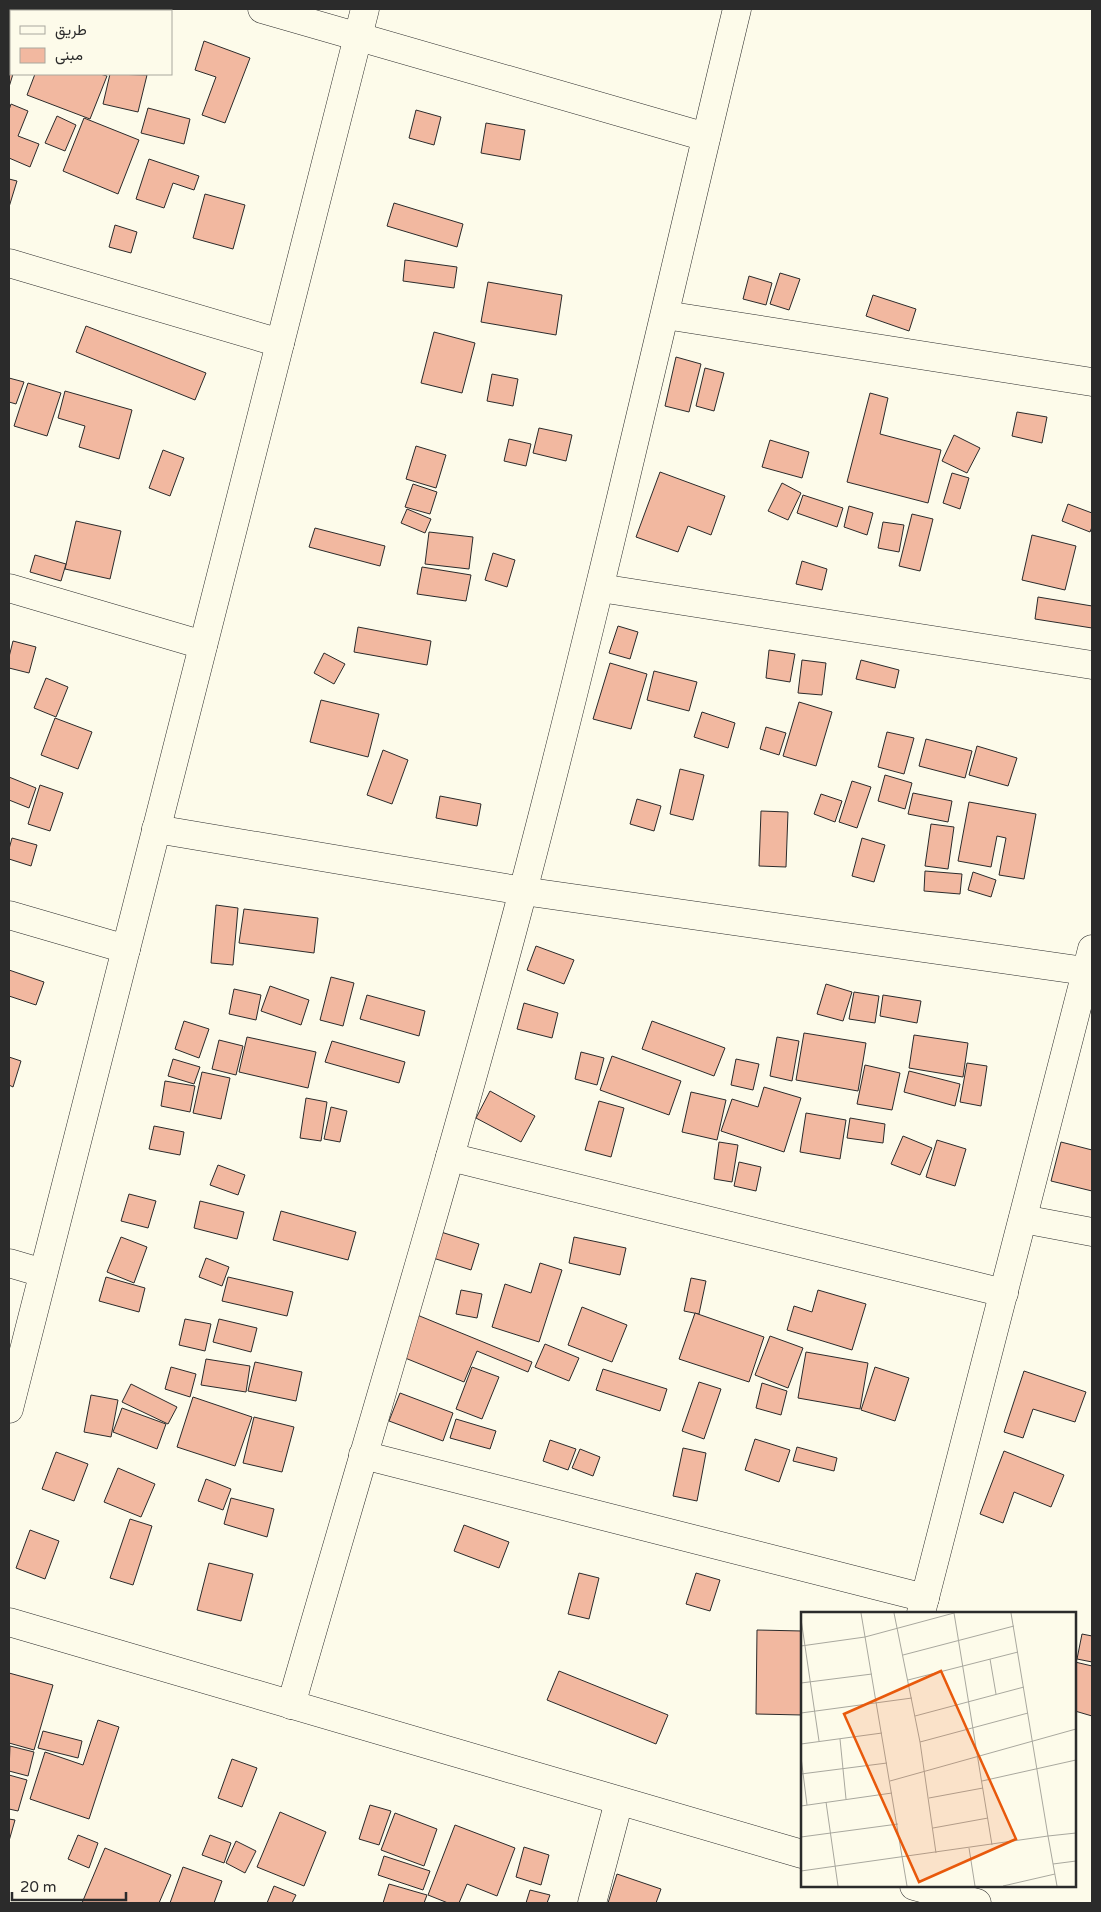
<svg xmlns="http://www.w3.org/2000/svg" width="1101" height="1912" viewBox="0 0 1101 1912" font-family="'Varela Round',Vazirmatn,sans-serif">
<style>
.building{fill:#f2b8a0;stroke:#2b2b2b}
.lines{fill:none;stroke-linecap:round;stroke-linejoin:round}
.minor-casing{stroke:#2b2b2b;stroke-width:29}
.primary-casing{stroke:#2b2b2b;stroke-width:29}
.minor{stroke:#fdfbea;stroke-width:28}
.primary{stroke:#fdfbea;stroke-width:28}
.inset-road{fill:none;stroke:#a9a89e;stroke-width:1}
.view{fill:#e8590c;fill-opacity:0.15;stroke:#e8590c;stroke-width:2.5}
.inset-edge{fill:none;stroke:#2b2b2b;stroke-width:2.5}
</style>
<rect width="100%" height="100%" fill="#fdfbea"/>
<g class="building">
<path d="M56,9H69L75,11H55Z"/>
<path d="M9,36L11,37L13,74L9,87Z"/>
<path d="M204,41L250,58L225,123L202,115L216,77L195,70Z"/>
<path d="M35,74H100L107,76L90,119L27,95Z"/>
<path d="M110,74L147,75L138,112L103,104Z"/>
<path d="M11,104L28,111L18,136L39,144L30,167L9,158V110Z"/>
<path d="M148,108L190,119L184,144L141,133Z"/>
<path d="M416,110L441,117L434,145L409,138Z"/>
<path d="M57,116L76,125L65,151L45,143Z"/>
<path d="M84,118L139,140L118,194L63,171Z"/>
<path d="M486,123L525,130L520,160L481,153Z"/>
<path d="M149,159L199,176L194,190L173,183L164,208L136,199Z"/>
<path d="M9,179L17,181L9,207Z"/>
<path d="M205,194L245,205L233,249L193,238Z"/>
<path d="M394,203L463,224L457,247L387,226Z"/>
<path d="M115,225L137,232L131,253L109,247Z"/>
<path d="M405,260L457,267L454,288L403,281Z"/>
<path d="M780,273L800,279L789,310L770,304Z"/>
<path d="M749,276L772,283L766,305L743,299Z"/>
<path d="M488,282L562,295L556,335L481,322Z"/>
<path d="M873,295L916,309L909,331L866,316Z"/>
<path d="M86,326L206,373L195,400L76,352Z"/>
<path d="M434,332L475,343L462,393L421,383Z"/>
<path d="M676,357L701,364L689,412L665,406Z"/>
<path d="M705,368L724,373L714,411L696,406Z"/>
<path d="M492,374L518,379L513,406L487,401Z"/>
<path d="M9,378L24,382L16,404L9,402Z"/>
<path d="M28,383L61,393L47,436L14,426Z"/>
<path d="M65,391L132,410L119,459L79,447L85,426L58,418Z"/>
<path d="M870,393L888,398L880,434L941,450L928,503L847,482Z"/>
<path d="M1017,412L1047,417L1042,443L1012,436Z"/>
<path d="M539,428L572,435L566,461L533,453Z"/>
<path d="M954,435L980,448L967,473L942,461Z"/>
<path d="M509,439L531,444L526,466L504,461Z"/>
<path d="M770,440L809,452L802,478L762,467Z"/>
<path d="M416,446L446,455L436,488L406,479Z"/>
<path d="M163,450L184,458L170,496L149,488Z"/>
<path d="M660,472L725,496L711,535L688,526L678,552L636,537Z"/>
<path d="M952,473L969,478L960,509L943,503Z"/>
<path d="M782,483L801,493L788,520L768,511Z"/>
<path d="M413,484L437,492L430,514L405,507Z"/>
<path d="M803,495L843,508L837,527L797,513Z"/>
<path d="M1068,504L1092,513V527L1090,532L1062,521Z"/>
<path d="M849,506L873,513L867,535L844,527Z"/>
<path d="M407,509L431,519L425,533L401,523Z"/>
<path d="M912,514L933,519L920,571L899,566Z"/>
<path d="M76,521L121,531L110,579L65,569Z"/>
<path d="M883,522L904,525L899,552L878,548Z"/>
<path d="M315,528L385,546L380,566L309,547Z"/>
<path d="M429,532L473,537L469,569L425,564Z"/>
<path d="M1032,535L1076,546L1065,590L1022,580Z"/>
<path d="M493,553L515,560L507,587L485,580Z"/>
<path d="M35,555L66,564L61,581L30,572Z"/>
<path d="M802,561L827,569L822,590L796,584Z"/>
<path d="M422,567L471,575L466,601L417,594Z"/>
<path d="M1038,597L1092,606V628L1035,619Z"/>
<path d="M618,626L638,632L630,659L609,653Z"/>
<path d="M358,627L431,641L427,665L354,652Z"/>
<path d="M13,641L36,647L29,673L9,668V657Z"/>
<path d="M769,650L795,654L790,682L766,678Z"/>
<path d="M324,653L345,664L334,684L314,673Z"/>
<path d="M802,660L826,663L822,695L798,693Z"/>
<path d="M861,660L899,670L895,688L856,679Z"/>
<path d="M610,663L647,674L631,729L593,719Z"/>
<path d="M654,671L697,682L689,711L647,700Z"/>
<path d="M46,678L68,687L56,717L34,708Z"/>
<path d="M321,700L379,714L368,757L310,742Z"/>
<path d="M799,702L832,712L816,766L783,756Z"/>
<path d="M702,712L735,723L728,748L694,737Z"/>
<path d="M55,718L92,732L78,769L41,755Z"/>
<path d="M766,727L786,733L779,755L760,749Z"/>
<path d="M887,732L914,738L904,774L878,767Z"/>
<path d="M926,739L972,751L965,778L919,766Z"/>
<path d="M977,746L1017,758L1008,786L969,775Z"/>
<path d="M383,750L408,760L392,804L367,795Z"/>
<path d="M680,769L704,775L693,820L670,814Z"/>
<path d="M885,775L912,783L905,809L878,801Z"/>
<path d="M9,777L36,788L29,808L9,800Z"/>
<path d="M852,781L871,787L857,828L839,822Z"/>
<path d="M40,785L63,793L50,831L28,824Z"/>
<path d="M913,793L952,801L948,822L908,814Z"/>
<path d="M821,794L842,801L835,822L814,814Z"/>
<path d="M440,796L481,804L477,826L436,818Z"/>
<path d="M637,799L661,806L654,831L630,824Z"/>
<path d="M969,802L1036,814L1024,879L999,875L1006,838L997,836L991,867L958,861Z"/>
<path d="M761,811L788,812L786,867L759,866Z"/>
<path d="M931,824L954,827L948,869L925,866Z"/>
<path d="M12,838L37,845L31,866L9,859V849Z"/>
<path d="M862,838L885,845L874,882L852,876Z"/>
<path d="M925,871L962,874L960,894L924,891Z"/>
<path d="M973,872L996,880L991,897L968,890Z"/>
<path d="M216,905L238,908L233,965L211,963Z"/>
<path d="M244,909L318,918L314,953L239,943Z"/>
<path d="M536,946L574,960L564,984L527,970Z"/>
<path d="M9,970L44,982L36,1005L9,996Z"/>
<path d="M331,977L354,983L343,1026L320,1020Z"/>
<path d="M826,984L852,992L843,1021L817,1014Z"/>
<path d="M270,986L309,1000L301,1025L261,1011Z"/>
<path d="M234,989L261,995L256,1020L229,1014Z"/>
<path d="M854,992L879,996L875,1023L849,1019Z"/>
<path d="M367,995L425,1011L419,1036L360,1019Z"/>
<path d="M883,995L921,1001L917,1023L880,1016Z"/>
<path d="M524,1003L558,1013L552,1038L517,1029Z"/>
<path d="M184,1021L209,1029L199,1058L175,1049Z"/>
<path d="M652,1021L725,1048L714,1076L642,1049Z"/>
<path d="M804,1033L866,1043L858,1091L796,1080Z"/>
<path d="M914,1035L968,1043L963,1077L909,1068Z"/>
<path d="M247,1037L316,1052L308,1088L239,1072Z"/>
<path d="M777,1037L799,1041L792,1081L770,1076Z"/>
<path d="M219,1040L243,1046L236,1075L212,1069Z"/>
<path d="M332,1041L405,1062L399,1083L325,1062Z"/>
<path d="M581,1052L604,1058L597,1085L575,1079Z"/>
<path d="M612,1056L681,1081L669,1115L600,1090Z"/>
<path d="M9,1057L21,1061L13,1087L9,1085Z"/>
<path d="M173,1059L200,1067L194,1084L168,1076Z"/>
<path d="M736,1059L759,1064L753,1090L731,1085Z"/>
<path d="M967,1063L987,1066L981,1106L960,1102Z"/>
<path d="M865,1065L900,1073L892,1110L857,1104Z"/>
<path d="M909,1071L960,1084L955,1106L904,1092Z"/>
<path d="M202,1072L230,1078L221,1119L193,1113Z"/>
<path d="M165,1081L195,1086L190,1112L161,1106Z"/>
<path d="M764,1087L801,1098L784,1152L721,1131L732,1099L758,1107Z"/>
<path d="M490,1091L535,1116L521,1142L476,1118Z"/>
<path d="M691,1092L726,1100L717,1140L682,1132Z"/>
<path d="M306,1098L327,1102L321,1141L300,1138Z"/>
<path d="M599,1101L624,1108L611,1157L585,1150Z"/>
<path d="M331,1107L347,1111L340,1142L324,1139Z"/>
<path d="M806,1113L846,1120L840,1159L800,1152Z"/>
<path d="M850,1118L885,1124L883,1143L847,1138Z"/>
<path d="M154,1126L184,1132L180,1155L149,1149Z"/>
<path d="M903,1136L932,1148L920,1175L891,1164Z"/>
<path d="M937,1140L966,1149L955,1186L926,1177Z"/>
<path d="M719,1142L738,1145L732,1182L714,1179Z"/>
<path d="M1061,1142L1092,1150V1191L1051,1181Z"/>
<path d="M739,1162L761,1167L756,1191L734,1186Z"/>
<path d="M218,1165L245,1175L238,1195L210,1185Z"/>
<path d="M129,1194L156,1201L148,1228L121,1221Z"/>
<path d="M200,1201L244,1212L237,1239L194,1228Z"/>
<path d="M281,1211L356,1232L348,1260L273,1240Z"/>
<path d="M441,1232L479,1244L471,1270L433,1258Z"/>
<path d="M121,1237L147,1247L134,1283L107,1272Z"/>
<path d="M574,1237L626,1248L620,1275L569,1263Z"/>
<path d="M206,1258L229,1267L222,1286L199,1277Z"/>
<path d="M540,1263L562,1270L539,1342L492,1327L505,1284L531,1293Z"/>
<path d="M106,1277L145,1288L139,1312L99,1301Z"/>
<path d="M228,1277L293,1292L287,1316L222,1301Z"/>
<path d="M691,1278L706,1281L699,1314L684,1311Z"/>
<path d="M461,1290L482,1294L477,1318L456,1314Z"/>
<path d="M818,1290L866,1304L852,1350L787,1330L794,1306L812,1312Z"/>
<path d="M582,1307L627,1325L612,1362L568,1345Z"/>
<path d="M405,1310L532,1362L528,1372L477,1351L464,1382L388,1351Z"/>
<path d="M695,1313L764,1337L749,1382L679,1359Z"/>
<path d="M185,1319L211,1324L205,1351L179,1345Z"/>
<path d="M219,1319L257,1328L251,1352L213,1342Z"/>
<path d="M770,1336L803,1348L788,1388L755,1375Z"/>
<path d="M545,1344L579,1358L569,1381L535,1367Z"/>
<path d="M806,1352L868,1363L860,1409L798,1398Z"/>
<path d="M206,1359L250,1366L246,1392L201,1385Z"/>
<path d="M255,1362L302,1372L296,1401L248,1391Z"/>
<path d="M171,1367L196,1374L190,1397L165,1389Z"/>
<path d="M472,1367L499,1377L482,1419L456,1409Z"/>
<path d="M875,1367L909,1378L895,1421L861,1410Z"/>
<path d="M603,1369L667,1389L660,1411L596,1390Z"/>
<path d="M1024,1371L1086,1392L1075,1422L1033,1409L1023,1438L1004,1432Z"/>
<path d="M699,1382L721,1389L704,1439L682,1431Z"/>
<path d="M762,1383L787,1391L781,1415L756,1408Z"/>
<path d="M131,1384L177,1407L168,1424L122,1402Z"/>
<path d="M400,1393L453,1413L443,1441L389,1421Z"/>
<path d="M91,1395L118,1400L111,1437L84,1432Z"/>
<path d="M193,1397L252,1417L235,1466L177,1447Z"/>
<path d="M122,1408L166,1424L157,1449L113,1432Z"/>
<path d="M254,1417L294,1427L282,1472L243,1463Z"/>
<path d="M456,1419L496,1431L490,1449L450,1438Z"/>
<path d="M755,1439L790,1450L779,1482L745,1470Z"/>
<path d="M550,1440L576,1449L568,1470L543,1461Z"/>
<path d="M797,1447L837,1458L834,1471L793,1461Z"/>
<path d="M683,1448L706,1453L697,1501L673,1496Z"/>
<path d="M580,1449L600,1457L593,1476L572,1468Z"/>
<path d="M1004,1451L1064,1475L1051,1507L1014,1492L1003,1523L980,1514Z"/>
<path d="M56,1452L88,1464L74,1501L42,1489Z"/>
<path d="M118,1468L155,1484L141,1517L104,1502Z"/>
<path d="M206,1479L231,1489L223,1510L198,1501Z"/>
<path d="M231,1498L274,1509L267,1537L224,1524Z"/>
<path d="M130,1519L152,1526L133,1585L110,1578Z"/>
<path d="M464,1525L509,1542L499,1568L454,1551Z"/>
<path d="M30,1530L59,1541L45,1579L16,1568Z"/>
<path d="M209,1563L253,1574L241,1621L197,1610Z"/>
<path d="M579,1573L599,1578L589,1619L568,1614Z"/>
<path d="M696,1573L720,1580L710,1611L686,1604Z"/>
<path d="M757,1630L802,1631V1715L756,1714Z"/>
<path d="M1082,1634L1092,1636V1662L1077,1659Z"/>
<path d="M1075,1662L1092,1666V1716L1075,1711Z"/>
<path d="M559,1671L668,1715L656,1744L547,1700Z"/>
<path d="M9,1673L53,1685L34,1750L9,1743Z"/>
<path d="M98,1720L119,1727L89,1819L30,1799L45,1752L83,1765Z"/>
<path d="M43,1731L82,1741L78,1758L38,1748Z"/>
<path d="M10,1746L34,1752L28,1776L9,1771Z"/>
<path d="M232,1759L257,1768L242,1807L218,1798Z"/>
<path d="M9,1775L27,1780L18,1811L9,1809Z"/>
<path d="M370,1805L391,1811L379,1845L359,1839Z"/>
<path d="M280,1812L326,1832L304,1886L257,1867Z"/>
<path d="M395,1813L437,1829L424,1866L381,1850Z"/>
<path d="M9,1819L15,1820L9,1841Z"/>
<path d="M455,1825L515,1848L497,1896L467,1884L459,1903H448L428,1895Z"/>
<path d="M78,1835L98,1843L89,1868L68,1859Z"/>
<path d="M210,1835L231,1843L224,1863L202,1855Z"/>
<path d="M236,1841L256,1851L245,1873L226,1863Z"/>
<path d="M524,1847L549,1855L541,1885L516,1877Z"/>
<path d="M105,1848L171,1875L159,1903H82Z"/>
<path d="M384,1856L430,1871L423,1890L378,1875Z"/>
<path d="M183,1867L222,1881L214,1903H170Z"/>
<path d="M617,1874L661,1889L656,1903H608Z"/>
<path d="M389,1884L427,1895L424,1903H383Z"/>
<path d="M274,1886L296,1895L292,1903H267Z"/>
<path d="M530,1890L550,1895L547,1903H526Z"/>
</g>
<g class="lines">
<g class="minor-casing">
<g id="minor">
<path d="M262,9L706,137"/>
<path d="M9,263L280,343"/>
<path d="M665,315L1092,382"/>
<path d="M9,588L203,645"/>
<path d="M600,588L1092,665"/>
<path d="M156,829L523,891L1092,972"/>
<path d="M9,915L126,949"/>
<path d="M450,1157L1004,1293"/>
<path d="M1023,1219L1092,1232"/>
<path d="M9,1263L43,1273"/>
<path d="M9,1409L365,9"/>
<path d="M363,1455L925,1598"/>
<path d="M921,1613L1092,949"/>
<path d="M291,1705C369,1434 451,1164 523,891C600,598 666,303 737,9"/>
<path d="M592,1903L619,1801"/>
</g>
</g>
<g class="primary-casing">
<g id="primary">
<path d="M9,1622L802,1854"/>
<path d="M914,1886L977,1903"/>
</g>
</g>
<use href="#minor" class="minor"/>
<use href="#primary" class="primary"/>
</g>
<g transform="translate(801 1612)">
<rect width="275" height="275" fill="#fdfbea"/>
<path class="inset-road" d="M60,1L106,274M93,1L119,130L135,241M153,1L191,233M210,1L247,224L275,221M0,7L18,129M0,34L64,25L153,1M102,43L213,14M189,47L195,82M107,68L217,40M0,71L71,62M0,101L111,86M114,104L223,75M39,127L45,187M119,130L227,101M0,132L81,121M0,145L6,193M0,162L86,151M89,169L275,117M181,169L275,148M128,186L182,176M25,190L37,274M0,194L91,181M132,216L187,206M0,225L97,212M168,236L174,274M252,252L275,249M0,259L247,224L256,274M202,274L254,262"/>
<path class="view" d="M140,59L215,227L118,270L43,102Z"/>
<rect width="275" height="275" class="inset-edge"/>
</g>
<rect width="1101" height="1912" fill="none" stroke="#2b2b2b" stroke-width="20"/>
<rect x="10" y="10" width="162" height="65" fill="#fdfbea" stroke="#a9a89e"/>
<rect x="20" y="26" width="25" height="8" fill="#fdfbea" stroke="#a9a89e"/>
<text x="55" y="35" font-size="15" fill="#2b2b2b">طريق</text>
<rect x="20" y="48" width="25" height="15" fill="#f2b8a0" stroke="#a9a89e"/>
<text x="55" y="60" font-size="15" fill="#2b2b2b">مبنى</text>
<path d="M12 1892v8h114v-8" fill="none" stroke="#2b2b2b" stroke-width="2.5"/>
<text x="20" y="1892" font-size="15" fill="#2b2b2b" stroke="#fdfbea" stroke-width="4" paint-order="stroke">20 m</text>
</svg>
